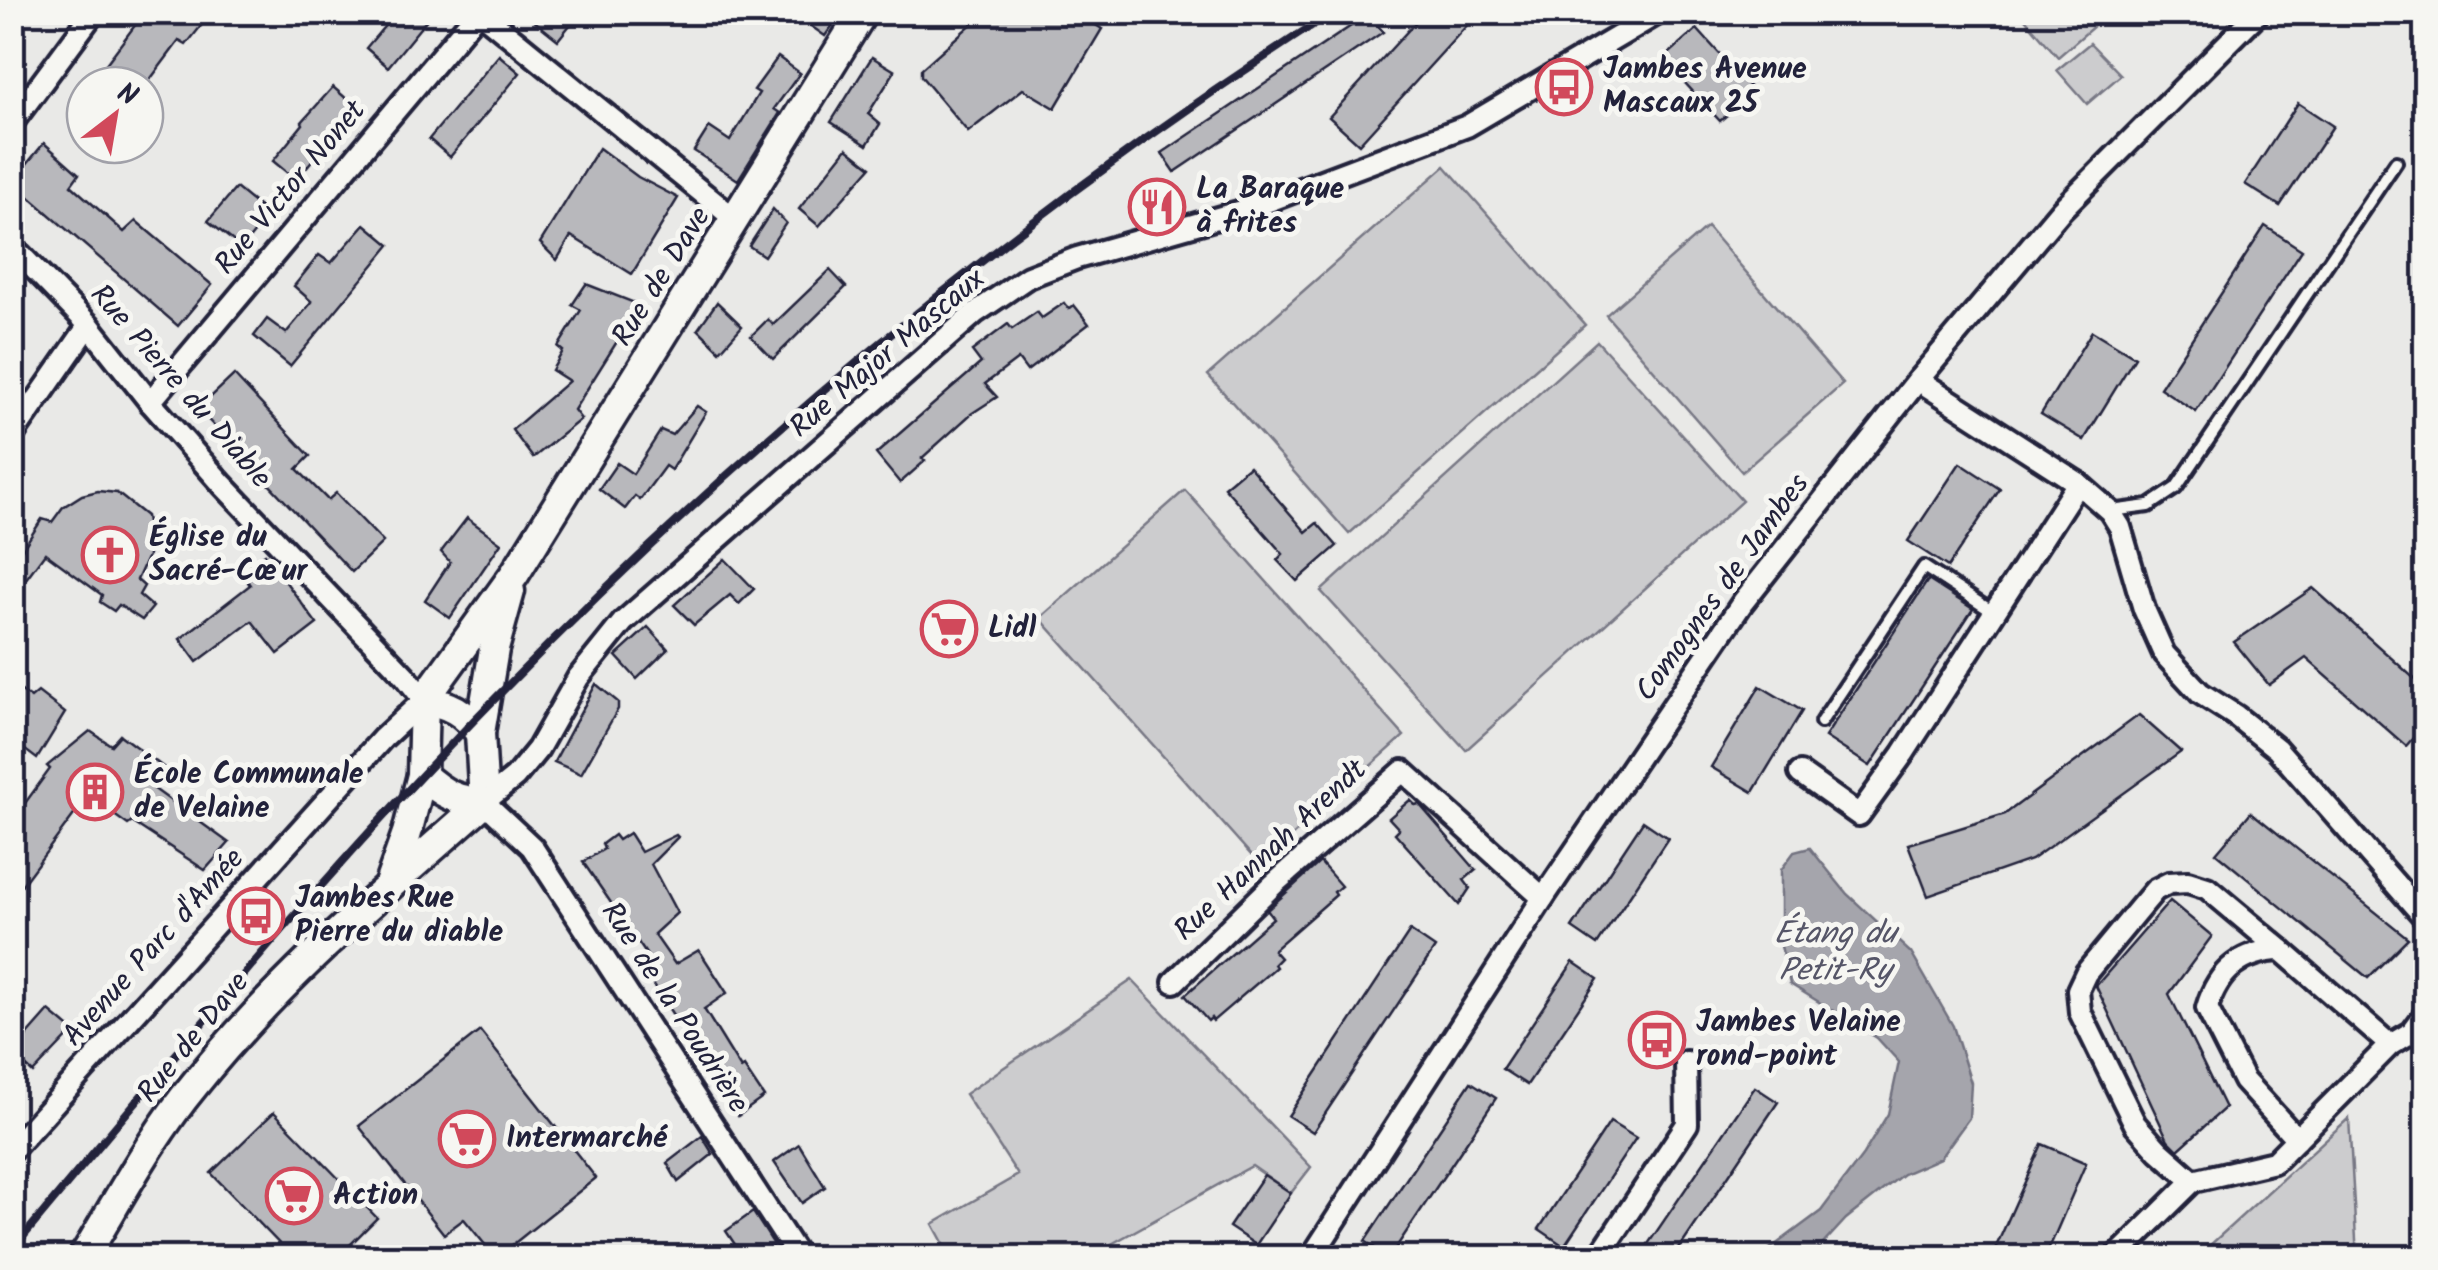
<svg xmlns="http://www.w3.org/2000/svg" width="2438" height="1270" viewBox="0 0 2438 1270" font-family="Kalam,sans-serif">
<style>
.green{fill:#ccccce;stroke:#777784;stroke-width:2.5}
.water{fill:#a5a5ac;stroke:#71717f;stroke-width:2.5}
.building{fill:#b8b8bc;stroke:#22223b;stroke-width:2.5}
.lines{fill:none;stroke-linecap:round;stroke-linejoin:round}
.lane-casing{stroke:#22223b;stroke-width:18}
.street-casing{stroke:#22223b;stroke-width:28}
.secondary-casing{stroke:#22223b;stroke-width:35}
.lane{stroke:#f6f6f2;stroke-width:10}
.street{stroke:#f6f6f2;stroke-width:20}
.secondary{stroke:#f6f6f2;stroke-width:28}
.rail{stroke:#22223b;stroke-width:8}
.labels{text-anchor:middle;dominant-baseline:central;stroke-width:10;stroke-linejoin:round;paint-order:stroke}
.poi-label{font-size:30px;font-weight:bold;fill:#22223b;stroke:#f6f6f2;text-anchor:start}
.street-label{font-size:30px;fill:#22223b;stroke:#f6f6f2}
.water-label{font-size:32px;font-style:italic;fill:#565668;stroke:#f6f6f2}
</style>
<rect width="100%" height="100%" fill="#e9e9e7"/>
<filter id="ink" filterUnits="userSpaceOnUse"><feTurbulence type="fractalNoise" baseFrequency=".01" numOctaves="2"/><feDisplacementMap in="SourceGraphic" scale="20" xChannelSelector="R" yChannelSelector="G"/><feConvolveMatrix kernelMatrix="1 2 1 2 8 2 1 2 1" color-interpolation-filters="sRGB"/></filter>
<g filter="url(#ink)">
<g class="green">
<path d="M2020,13H2109L2058,57Z"/>
<path d="M2090,43L2121,75L2087,104L2057,70Z"/>
<path d="M1445,166L1585,325L1349,534L1208,375Z"/>
<path d="M1707,227L1843,384L1742,472L1606,315Z"/>
<path d="M1597,341L1742,501L1466,750L1321,591Z"/>
<path d="M1185,490L1404,736L1260,865L1040,618Z"/>
<path d="M1132,980L1311,1167L1291,1193L1252,1166L1088,1257H951L933,1224L1018,1175L965,1094Z"/>
<path d="M2349,1118L2357,1257H2197Z"/>
</g>
<path class="water" d="M1810,848L1847,894L1911,953L1953,1026L1971,1083L1969,1118L1940,1158L1903,1174L1846,1219L1811,1257H1759L1821,1211L1863,1155L1888,1114L1899,1062L1877,1038L1790,984L1781,946V870L1794,852Z"/>
<g class="building">
<path d="M145,12H183L201,26L186,45L179,41L146,85H90Z"/>
<path d="M378,12H433L388,67L366,48L388,22Z"/>
<path d="M523,12H564L574,20L558,40Z"/>
<path d="M791,12H842L825,36Z"/>
<path d="M985,12H1075L1102,29L1055,108L1023,89L968,132L921,76V69Z"/>
<path d="M1425,12H1479L1359,144L1329,117Z"/>
<path d="M1369,14L1383,32L1175,172L1162,153Z"/>
<path d="M1697,29L1754,92L1720,121L1663,59Z"/>
<path d="M499,55L520,73L450,157L429,139Z"/>
<path d="M778,57L800,73L774,109L780,113L738,180L694,151L709,127L730,141L759,93L754,90Z"/>
<path d="M872,57L895,71L868,114L880,124L867,145L831,122Z"/>
<path d="M333,87L356,107L296,180L273,161L303,124L302,122Z"/>
<path d="M2298,103L2333,126L2280,206L2245,184Z"/>
<path d="M44,143L79,174L71,185L124,232L136,221L212,285L178,326L12,182Z"/>
<path d="M599,148L638,177L678,198L632,274L571,236L557,260L540,243Z"/>
<path d="M847,148L871,167L819,226L799,209Z"/>
<path d="M236,188L269,215L242,248L208,221Z"/>
<path d="M773,209L786,223L764,256L749,246Z"/>
<path d="M365,224L390,245L290,366L254,336L267,319L286,333L312,302L294,286L319,255L331,263Z"/>
<path d="M2265,226L2302,250L2196,412L2160,388Z"/>
<path d="M830,270L846,287L773,359L751,336L768,319L773,325Z"/>
<path d="M586,284L640,305L574,410L581,419L533,458L512,430L569,381L552,370L563,351L558,347L581,310L572,305Z"/>
<path d="M717,302L742,326L720,351L698,329Z"/>
<path d="M1064,303L1069,309L1074,305L1089,324L1027,371L1018,359L985,384L997,397L971,414L922,458L925,461L900,483L876,454L981,363L972,351L1008,324L1012,329L1037,312L1042,318Z"/>
<path d="M2092,331L2135,357L2084,440L2041,414Z"/>
<path d="M234,375L310,456L297,469L328,500L336,493L383,542L352,572L198,409Z"/>
<path d="M697,406L706,412L671,470L665,466L640,500L635,496L625,509L599,489L617,463L633,474L661,430L672,435Z"/>
<path d="M1960,463L2000,489L1948,567L1908,541Z"/>
<path d="M1249,466L1306,532L1317,523L1337,546L1297,581L1277,560L1283,554L1224,487Z"/>
<path d="M98,491L117,493L146,516L151,549L137,580L144,586L139,595L153,607L142,620L119,605L114,611L100,602L102,595L45,553L12,598V565L42,519L52,522L63,507L82,495Z"/>
<path d="M467,518L501,543L450,618L425,600L450,562L441,552Z"/>
<path d="M265,554L317,624L278,654L252,621L197,662L180,639L250,585L242,573Z"/>
<path d="M725,559L754,589L739,604L730,595L694,625L674,605Z"/>
<path d="M1928,580L1973,609L1870,766L1825,737Z"/>
<path d="M2313,588L2426,689V723L2406,746L2306,658L2269,685L2234,642Z"/>
<path d="M648,627L668,649L637,679L616,656Z"/>
<path d="M12,684L31,698L38,692L65,713L37,759L12,740Z"/>
<path d="M596,684L618,702V709L581,774L554,762Z"/>
<path d="M1760,686L1802,711L1753,792L1711,767Z"/>
<path d="M2139,715L2181,752L2031,860L1928,896L1908,844L2005,814Z"/>
<path d="M90,731L111,745L120,735L167,770L153,788L229,843L205,870L132,822L128,825L88,796L12,898V821L50,769L47,766Z"/>
<path d="M1410,800L1415,805L1419,804L1476,870L1464,880L1470,888L1459,905L1395,833L1399,829L1389,818Z"/>
<path d="M2251,812L2408,938L2368,978L2216,853Z"/>
<path d="M1643,821L1668,838L1597,945L1572,928Z"/>
<path d="M629,833L641,852L676,835L678,837L651,864L677,913L654,934L675,964L699,950L727,993L704,1009L741,1069L744,1067L764,1097L738,1116L646,973L655,967L583,862L604,849L602,844L614,835L618,840Z"/>
<path d="M1320,862L1341,886L1334,892L1336,895L1273,950L1280,958L1274,964L1276,967L1213,1021L1211,1018L1208,1021L1185,995L1273,918L1267,910Z"/>
<path d="M2170,901L2212,936L2169,994L2225,1108L2178,1150L2168,1140L2096,986Z"/>
<path d="M1410,931L1435,948L1313,1132L1288,1116Z"/>
<path d="M1573,962L1598,979L1527,1085L1502,1069Z"/>
<path d="M49,1011L73,1031L33,1073L12,1053Z"/>
<path d="M480,1031L596,1178L496,1258L464,1219L444,1234L359,1126Z"/>
<path d="M1471,1082L1496,1098L1389,1258L1365,1241Z"/>
<path d="M1755,1087L1778,1102L1673,1258H1664L1646,1247Z"/>
<path d="M274,1112L377,1218L337,1258H293L211,1173Z"/>
<path d="M1610,1122L1636,1138L1564,1246L1539,1229Z"/>
<path d="M702,1136L713,1154L678,1182L667,1163Z"/>
<path d="M799,1144L825,1187L802,1203L774,1162Z"/>
<path d="M2042,1144L2086,1163L2051,1244L2044,1258H1991Z"/>
<path d="M1264,1175L1291,1193L1256,1245L1229,1227Z"/>
<path d="M753,1212L773,1243L772,1249L762,1258H744L726,1231Z"/>
</g>
<g class="lines">
<g class="lane-casing">
<g id="lane">
<path d="M2111,511L2149,506L2176,488L2396,162"/>
<path d="M1821,722L1924,567L1993,612"/>
</g>
</g>
<g class="street-casing">
<g id="street">
<path d="M480,12L736,220"/>
<path d="M12,123L94,12"/>
<path d="M12,246L89,325L150,402L223,485L405,676L424,700L383,738L12,1150"/>
<path d="M1918,380L2078,483L2110,511L2120,527L2144,609L2164,654L2200,693L2236,716L2277,749L2426,919"/>
<path d="M150,402L478,12"/>
<path d="M12,436L89,325"/>
<path d="M1800,773L1859,815L1903,754L2078,483"/>
<path d="M1174,982L1274,884L1403,771L1543,898"/>
<path d="M2297,1139L2244,1081L2207,1008C2218,970 2243,951 2281,950L2390,1045"/>
<path d="M2193,1181L2159,1151L2135,1124L2080,1012L2078,990L2086,973L2139,909L2155,890L2169,883L2188,882L2207,888L2281,950"/>
<path d="M799,1258L532,847L484,802L515,777L538,749L578,678L623,622L975,313L1028,277L1077,258L1242,211L1467,126L1660,12"/>
<path d="M1311,1258L1543,898L1743,602L1918,380L2062,209L2259,12"/>
<path d="M1598,1258L1687,1124L1686,1062"/>
<path d="M2115,1258L2193,1181L2274,1162L2390,1045L2412,1032L2426,1013"/>
</g>
</g>
<g class="secondary-casing">
<g id="secondary">
<path d="M424,700C450,704 464,712 480,733"/>
<path d="M422,775C443,794 456,801 484,802"/>
<path d="M484,802L480,733L494,649L510,591"/>
<path d="M388,887L407,833L422,775L424,700L514,575L863,12"/>
<path d="M83,1258C119,1199 151,1137 195,1084C280,978 383,892 484,802"/>
</g>
</g>
<use href="#lane" class="lane"/>
<use href="#street" class="street"/>
<use href="#secondary" class="secondary"/>
<path class="rail" d="M12,1250C147,1089 280,926 424,773C694,484 1000,226 1333,12"/>
</g>
</g>
<defs>
<g id="bus-ring" transform="scale(2.875)"><circle r="9.5" fill="#f6f6f2" stroke="#d1495b" stroke-width="1.5"/><path d="M-5-6H5V4H4V6H2V4H-2V6H-4V4H-5ZM-3.5-4V0h7V-4ZM-3.5 1.2v1.5H-2V1.2ZM2 1.2v1.5H3.5V1.2Z" fill="#d1495b"/></g>
<g id="restaurant-ring" transform="scale(2.875)"><circle r="9.5" fill="#f6f6f2" stroke="#d1495b" stroke-width="1.5"/><path d="M-5-6h1v4h1v-4h1v4h1v-4h1v5L-1.5 .5V6h-2V.5L-5-1ZM5-6V6H3V1.5H1.5Q1.5-4 5-6Z" fill="#d1495b"/></g>
<g id="church-ring" transform="scale(2.875)"><circle r="9.5" fill="#f6f6f2" stroke="#d1495b" stroke-width="1.5"/><path d="M-1.2-6h2.4v3.5h3.3v2.4h-3.3V6h-2.4V-.1h-3.3v-2.4h3.3Z" fill="#d1495b"/></g>
<g id="supermarket-ring" transform="scale(2.875)"><circle r="9.5" fill="#f6f6f2" stroke="#d1495b" stroke-width="1.5"/><path d="M-6-5.5h2.5l.6 2H6L4.5 2H-2.5L-4.4-4H-6ZM-1.5 3.2a1.3 1.3 0 1 0 .1 0ZM3 3.2a1.3 1.3 0 1 0 .1 0Z" fill="#d1495b"/></g>
<g id="building-ring" transform="scale(2.875)"><circle r="9.5" fill="#f6f6f2" stroke="#d1495b" stroke-width="1.5"/><path d="M-4-6H4V6H1V3H-1V6H-4ZM-2.5-4.3h1.7v1.8h-1.7ZM.8-4.3h1.7v1.8H.8ZM-2.5-1h1.7V.8h-1.7ZM.8-1h1.7V.8H.8Z" fill="#d1495b"/></g>
</defs>
<g fill-rule="evenodd">
<use href="#bus-ring" x="1564" y="87"/>
<use href="#restaurant-ring" x="1157" y="207"/>
<use href="#church-ring" x="110" y="555"/>
<use href="#supermarket-ring" x="949" y="629"/>
<use href="#building-ring" x="95" y="792"/>
<use href="#bus-ring" x="256" y="916"/>
<use href="#bus-ring" x="1657" y="1040"/>
<use href="#supermarket-ring" x="467" y="1139"/>
<use href="#supermarket-ring" x="294" y="1196"/>
</g>
<g class="labels">
<g class="poi-label">
<text x="1603" y="70">Jambes Avenue<tspan x="1603" dy="34">Mascaux 25</tspan></text>
<text x="1196" y="190">La Baraque<tspan x="1196" dy="34">à frites</tspan></text>
<text x="149" y="538">Église du<tspan x="149" dy="34">Sacré-Cœur</tspan></text>
<text x="988" y="629">Lidl</text>
<text x="134" y="775">École Communale<tspan x="134" dy="34">de Velaine</tspan></text>
<text x="295" y="899">Jambes Rue<tspan x="295" dy="34">Pierre du diable</tspan></text>
<text x="1696" y="1023">Jambes Velaine<tspan x="1696" dy="34">rond-point</tspan></text>
<text x="506" y="1139">Intermarché</text>
<text x="333" y="1196">Action</text>
</g>
<g class="street-label">
<text transform="translate(291 188) rotate(-50)">Rue Victor Nonet</text>
<text transform="translate(662 277) rotate(-58)">Rue de Dave</text>
<text transform="translate(888 354) rotate(-40)">Rue Major Mascaux</text>
<text transform="translate(180 387) rotate(49)">Rue Pierre du Diable</text>
<text transform="translate(1723 588) rotate(-54)">Comognes de Jambes</text>
<text transform="translate(1271 851) rotate(-43)">Rue Hannah Arendt</text>
<text transform="translate(154 948) rotate(-48)">Avenue Parc d'Amée</text>
<text transform="translate(674 1008) rotate(57)">Rue de la Poudrière</text>
<text transform="translate(194 1038) rotate(-51)">Rue de Dave</text>
</g>
<g class="water-label">
<text x="1835" y="934">Étang du<tspan x="1835" dy="37">Petit-Ry</tspan></text>
</g>
</g>
<rect width="2438" height="1270" fill="none" stroke="#f6f6f2" stroke-width="50"/>
<rect x="25" y="25" width="2388" height="1220" fill="none" stroke="#22223b" stroke-width="4" filter="url(#ink)"/>
<g transform="translate(115 115) rotate(31)"><circle r="48" fill="#f6f6f2" stroke="#a1a1a9" stroke-width="2.5"/>
<path d="M0-8L18 38L0 25L-18 38Z" fill="#d1495b"/>
<text y="-15" font-size="28" font-weight="bold" text-anchor="middle" fill="#22223b">N</text>
</g>
</svg>
